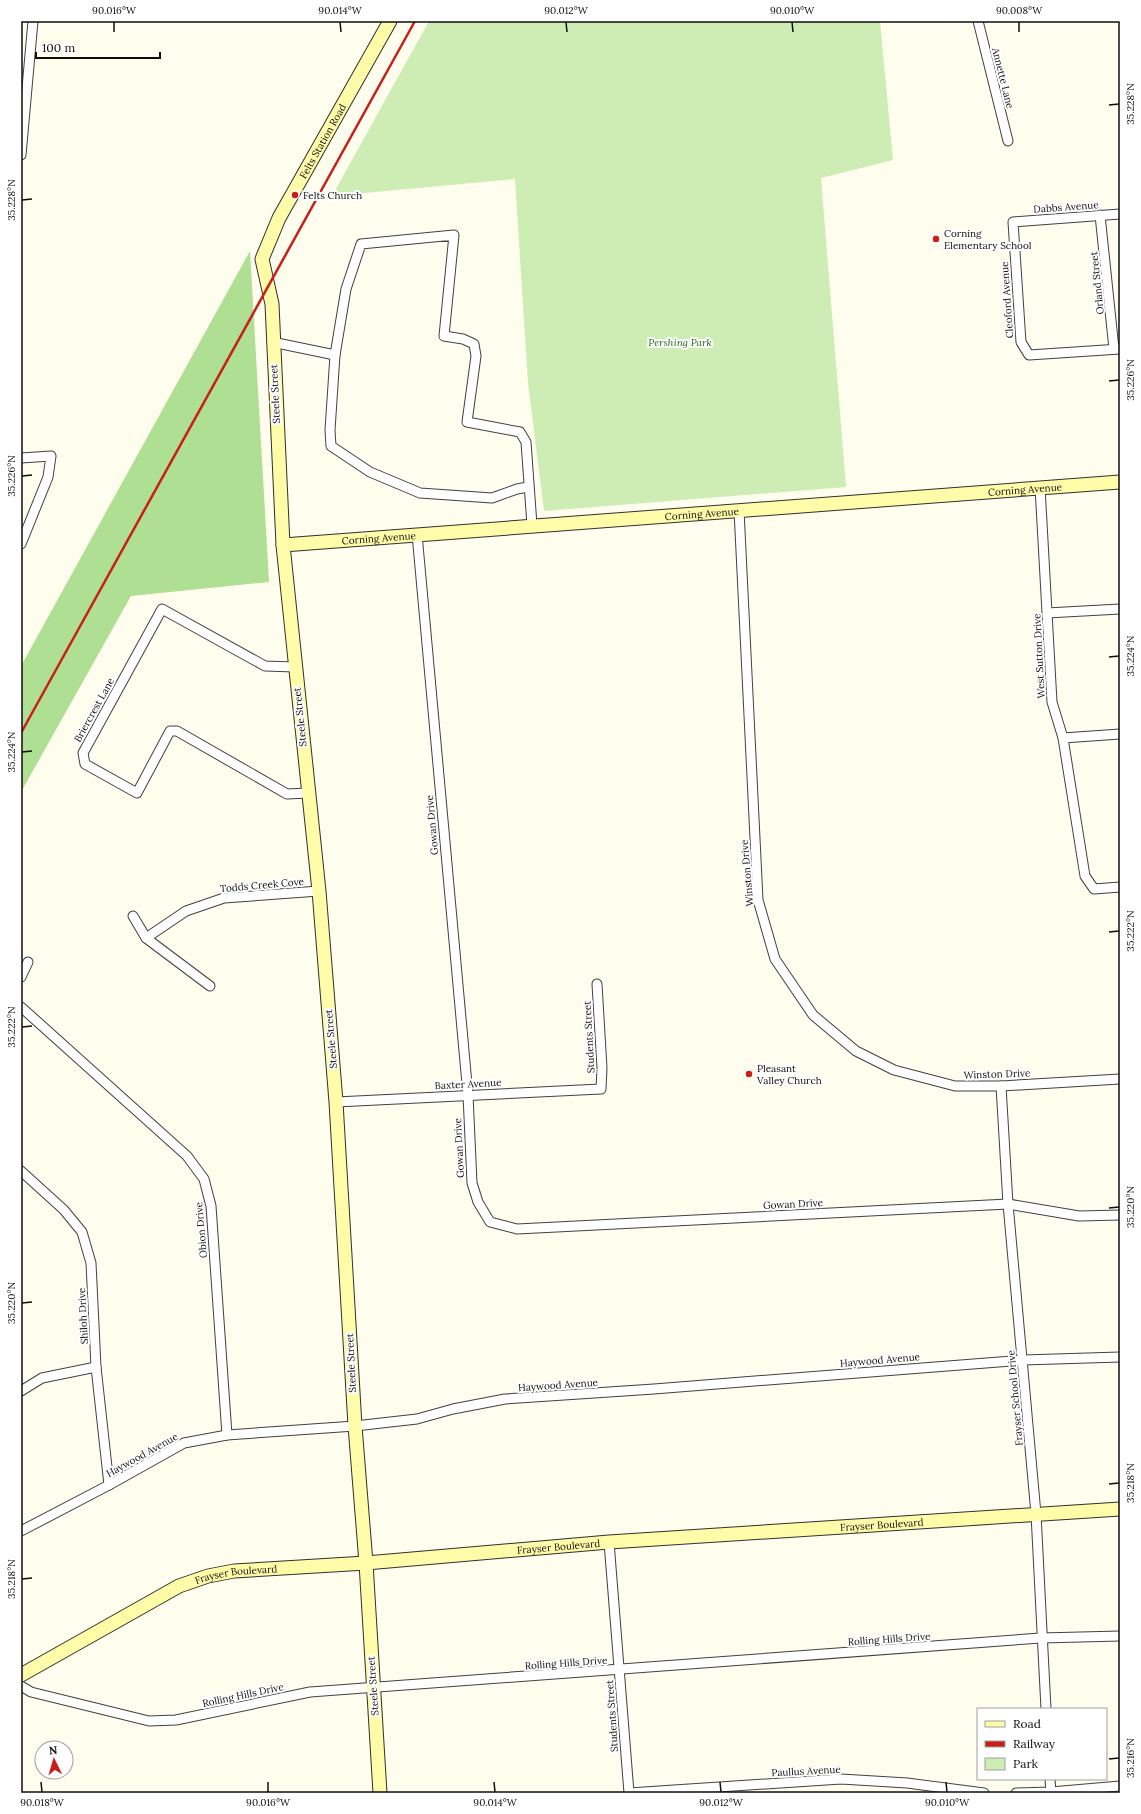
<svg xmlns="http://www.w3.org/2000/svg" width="1141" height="1814" viewBox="0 0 1141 1814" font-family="Lora,serif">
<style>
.green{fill:#ceedb4}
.forest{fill:#afdf92}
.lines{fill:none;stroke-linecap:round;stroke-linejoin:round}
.street-casing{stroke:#414141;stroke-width:11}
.secondary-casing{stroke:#303030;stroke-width:15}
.street{stroke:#fff;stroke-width:9}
.secondary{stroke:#fffca9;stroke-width:13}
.rail{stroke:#ca1e19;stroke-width:2.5}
.ticks{fill:none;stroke:#0e0e0e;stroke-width:1.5}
.poi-dot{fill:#ca1e19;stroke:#fff;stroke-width:1.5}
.labels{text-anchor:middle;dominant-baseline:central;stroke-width:4;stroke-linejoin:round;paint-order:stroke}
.street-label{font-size:10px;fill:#0e0e0e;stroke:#fff}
.poi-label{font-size:10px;fill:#0e0e0e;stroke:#fff;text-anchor:start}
.park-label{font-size:10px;font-style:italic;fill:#236b18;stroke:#fff}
.neatline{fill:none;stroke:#0e0e0e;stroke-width:1.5}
.ticks-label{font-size:10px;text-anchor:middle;fill:#0e0e0e}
</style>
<rect width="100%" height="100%" fill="#fffdee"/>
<path class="green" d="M429,21H880L893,160L821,178L846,487L544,511L528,383L515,179L332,196Z"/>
<path class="forest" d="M250,251L269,582L131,596L21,792V666Z"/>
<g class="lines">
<g class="street-casing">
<g id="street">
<path d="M978,21L1008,141"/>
<path d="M21,155L33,21"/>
<path d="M1120,214L1013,222L1021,342L1029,355L1120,349"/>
<path d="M1100,215L1114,349"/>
<path d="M272,342L335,355"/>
<path d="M21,458L51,456L48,477L21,544"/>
<path d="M528,487L517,489L492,498L420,493L370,472L331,446L330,430L335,355L346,289L361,244L454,235L444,336L463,339L474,344L476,356L467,422L520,432L526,442L532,525"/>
<path d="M1040,487L1052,702L1063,738L1085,876L1094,889L1120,887"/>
<path d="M739,510L758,900L775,959L813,1015L856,1051L894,1070L955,1086H1001L1120,1079"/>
<path d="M417,534L468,1095L472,1183L478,1202L490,1222L517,1229L1008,1204L1079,1216L1120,1215"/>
<path d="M1047,613L1120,609"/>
<path d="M295,667L265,666L162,609L83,753L85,764L137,793L170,731H177L287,794L308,793"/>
<path d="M1063,738L1120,734"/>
<path d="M133,916L146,938L210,986"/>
<path d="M146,938L186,911L224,898L319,891"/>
<path d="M21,977L28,962"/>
<path d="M21,1007L187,1156L204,1179L211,1206L227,1435"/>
<path d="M1001,1086L1008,1204L1036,1514L1046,1709"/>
<path d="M336,1102L601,1089L602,1068L597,984"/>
<path d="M21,1171L64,1210L82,1232L91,1263L96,1367L109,1485"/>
<path d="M21,1391L42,1378L96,1367"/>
<path d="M21,1531L109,1485L184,1443L227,1435L355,1426L417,1419L453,1409L505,1399L654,1389L1023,1360L1120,1357"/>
<path d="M609,1542L629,1793"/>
<path d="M21,1686L31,1692L149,1721L176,1720L310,1692L1041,1638L1120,1636"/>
<path d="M1050,1779L1051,1793"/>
<path d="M629,1793L841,1779L907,1783L984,1793"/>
<path d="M1016,1793L1051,1792L1120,1786"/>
</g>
</g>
<g class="secondary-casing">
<g id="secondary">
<path id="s1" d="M283,545L1120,482"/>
<path id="s2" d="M21,1675L179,1586L208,1576L234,1571L366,1563L609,1542L1120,1509"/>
<path id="s3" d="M380,1793L366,1563L355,1426L336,1102L319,891L283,545L272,304L262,259L279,218L390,21"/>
</g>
</g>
<use href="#street" class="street"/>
<use href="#secondary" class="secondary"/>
<path class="rail" d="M21,733L415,21"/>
</g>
<path class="ticks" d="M114,22V32M340,22L341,32M566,22L567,32M792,22L793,32M1019,22V32M1109,105L1119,104M22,200L32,199M1109,381L1119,380M22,476L32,475M1109,657L1119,656M22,752L32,751M1109,932L1119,931M22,1027L32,1026M1109,1208L1119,1207M22,1303L32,1302M1109,1484L1119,1483M22,1579L32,1578M1109,1759L1119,1758M41,1782L42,1792M268,1782V1792M494,1782L495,1792M720,1782L721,1792M946,1782L947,1792"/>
<g class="poi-dot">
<circle cx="295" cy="195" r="4"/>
<circle cx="936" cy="239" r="4"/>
<circle cx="749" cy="1074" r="4"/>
</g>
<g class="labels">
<g class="street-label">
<text transform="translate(1003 78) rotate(76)">Annette Lane</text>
<text stroke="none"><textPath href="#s3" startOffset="1672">Felts Station Road</textPath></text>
<text transform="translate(1066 207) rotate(-4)">Dabbs Avenue</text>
<text transform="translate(1097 283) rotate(-96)">Orland Street</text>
<text transform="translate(1007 300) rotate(-94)">Cleoford Avenue</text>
<text transform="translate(275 394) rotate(-93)">Steele Street</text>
<text stroke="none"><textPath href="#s1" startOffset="744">Corning Avenue</textPath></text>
<text stroke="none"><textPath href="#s1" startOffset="420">Corning Avenue</textPath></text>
<text stroke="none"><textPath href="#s1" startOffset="96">Corning Avenue</textPath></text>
<text transform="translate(1039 656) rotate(-93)">West Sutton Drive</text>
<text transform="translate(94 710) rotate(-61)">Briercrest Lane</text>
<text transform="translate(300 717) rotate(-96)">Steele Street</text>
<text transform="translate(432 825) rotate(-95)">Gowan Drive</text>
<text transform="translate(747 873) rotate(-95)">Winston Drive</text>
<text transform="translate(262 885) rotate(-5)">Todds Creek Cove</text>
<text transform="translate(589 1037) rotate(-93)">Students Street</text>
<text transform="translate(331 1039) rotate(-95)">Steele Street</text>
<text transform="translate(997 1074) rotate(-2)">Winston Drive</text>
<text transform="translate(468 1084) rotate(-3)">Baxter Avenue</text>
<text transform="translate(459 1148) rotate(-93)">Gowan Drive</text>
<text transform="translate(793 1204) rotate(-3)">Gowan Drive</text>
<text transform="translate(201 1230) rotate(-95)">Obion Drive</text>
<text transform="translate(83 1316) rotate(-93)">Shiloh Drive</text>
<text transform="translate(880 1360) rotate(-5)">Haywood Avenue</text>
<text transform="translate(351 1363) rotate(-93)">Steele Street</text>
<text transform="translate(558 1385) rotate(-4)">Haywood Avenue</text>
<text transform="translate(1015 1398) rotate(-95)">Frayser School Drive</text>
<text transform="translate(142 1455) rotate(-29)">Haywood Avenue</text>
<text stroke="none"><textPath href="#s2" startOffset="888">Frayser Boulevard</textPath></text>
<text stroke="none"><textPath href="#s2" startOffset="564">Frayser Boulevard</textPath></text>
<text stroke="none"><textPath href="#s2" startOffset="240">Frayser Boulevard</textPath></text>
<text transform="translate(889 1639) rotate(-4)">Rolling Hills Drive</text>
<text transform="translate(566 1663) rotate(-4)">Rolling Hills Drive</text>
<text transform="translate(373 1686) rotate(-94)">Steele Street</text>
<text transform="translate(243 1695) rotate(-12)">Rolling Hills Drive</text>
<text transform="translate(612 1716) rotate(-94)">Students Street</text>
<text transform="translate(806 1771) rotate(-3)">Paullus Avenue</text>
</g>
<g class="poi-label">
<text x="303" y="195">Felts Church</text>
<text x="944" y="233">Corning<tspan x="944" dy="12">Elementary School</tspan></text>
<text x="757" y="1068">Pleasant<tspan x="757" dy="12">Valley Church</tspan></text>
</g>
<g class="park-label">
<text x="680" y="342">Pershing Park</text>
</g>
</g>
<rect width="1141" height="1814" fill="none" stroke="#ffffff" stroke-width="44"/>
<rect x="977" y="1708" width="130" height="72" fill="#ffffff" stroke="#9f9f9f"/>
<rect x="985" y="1721" width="20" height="6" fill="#fffca9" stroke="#9f9f9f"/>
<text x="1013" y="1728" font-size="12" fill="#0e0e0e">Road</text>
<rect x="985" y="1741" width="20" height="6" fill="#ca1e19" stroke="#9f9f9f"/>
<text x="1013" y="1748" font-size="12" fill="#0e0e0e">Railway</text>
<rect x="985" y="1758" width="20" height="12" fill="#ceedb4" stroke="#9f9f9f"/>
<text x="1013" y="1768" font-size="12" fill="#0e0e0e">Park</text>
<g transform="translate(54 1760) rotate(355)"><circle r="19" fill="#ffffff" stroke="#9f9f9f"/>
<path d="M0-3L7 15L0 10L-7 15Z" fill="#ca1e19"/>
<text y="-6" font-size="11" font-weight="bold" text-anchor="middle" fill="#0e0e0e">N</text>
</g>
<path d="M36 52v6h124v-6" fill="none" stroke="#0e0e0e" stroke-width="2"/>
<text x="42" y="52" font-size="12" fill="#0e0e0e" stroke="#ffffff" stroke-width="3" paint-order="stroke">100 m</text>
<rect x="22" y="22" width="1097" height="1770" class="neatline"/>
<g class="ticks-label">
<text x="114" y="14">90.016°W</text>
<text x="340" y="14">90.014°W</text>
<text x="566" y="14">90.012°W</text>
<text x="792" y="14">90.010°W</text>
<text x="1019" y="14">90.008°W</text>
<text transform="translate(1130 104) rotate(-90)" y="4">35.228°N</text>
<text transform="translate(11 200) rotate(-90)" y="4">35.228°N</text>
<text transform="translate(1130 380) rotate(-90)" y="4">35.226°N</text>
<text transform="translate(11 476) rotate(-90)" y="4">35.226°N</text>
<text transform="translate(1130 656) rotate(-90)" y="4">35.224°N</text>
<text transform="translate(11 752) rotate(-90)" y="4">35.224°N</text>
<text transform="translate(1130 931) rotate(-90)" y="4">35.222°N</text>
<text transform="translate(11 1027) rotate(-90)" y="4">35.222°N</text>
<text transform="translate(1130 1207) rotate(-90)" y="4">35.220°N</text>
<text transform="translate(11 1303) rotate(-90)" y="4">35.220°N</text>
<text transform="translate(1130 1483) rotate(-90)" y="4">35.218°N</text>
<text transform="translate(11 1579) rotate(-90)" y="4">35.218°N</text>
<text transform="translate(1130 1758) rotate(-90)" y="4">35.216°N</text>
<text x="42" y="1806">90.018°W</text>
<text x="268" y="1806">90.016°W</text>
<text x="495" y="1806">90.014°W</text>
<text x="721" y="1806">90.012°W</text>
<text x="947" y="1806">90.010°W</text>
</g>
</svg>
